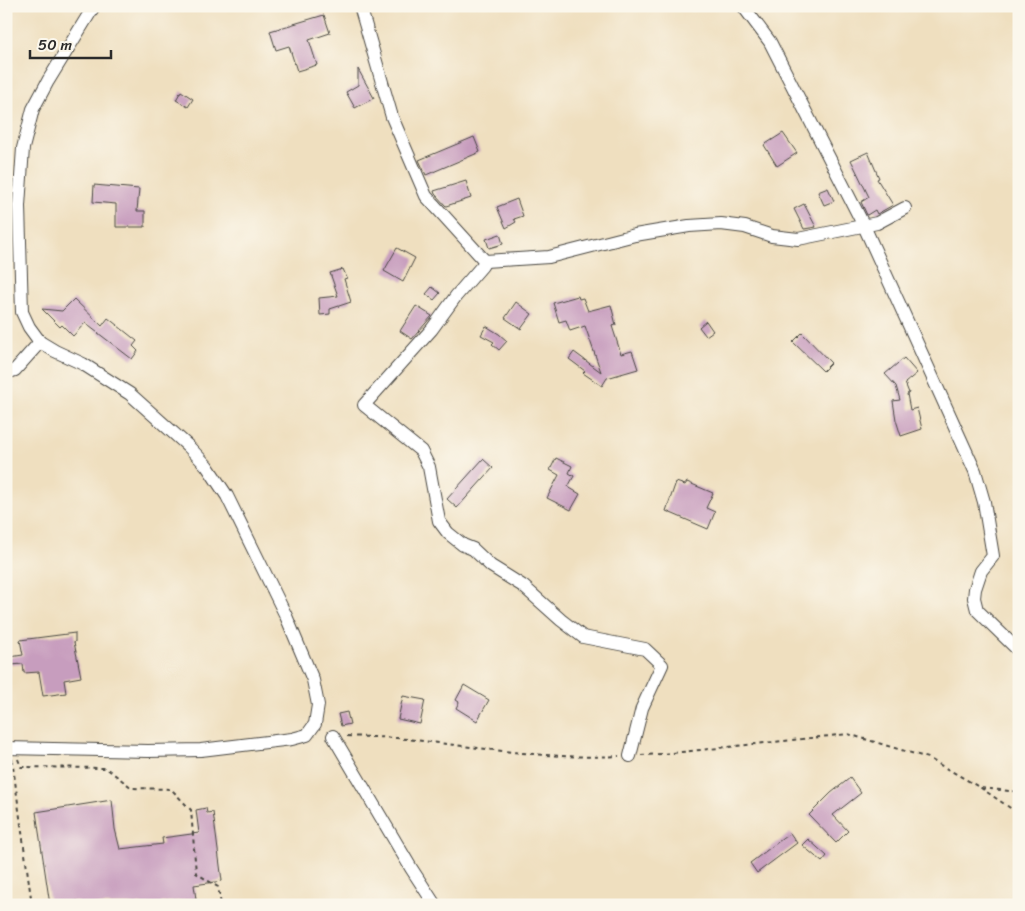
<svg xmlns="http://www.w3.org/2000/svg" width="1025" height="911" viewBox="0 0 1025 911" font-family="Sriracha,sans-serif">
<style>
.building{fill:#c79dbe}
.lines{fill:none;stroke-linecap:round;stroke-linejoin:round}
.street-casing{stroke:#484641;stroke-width:14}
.path{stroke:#484641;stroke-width:2;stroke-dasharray:4 4;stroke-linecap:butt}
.street{stroke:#fff;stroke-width:12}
</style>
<rect width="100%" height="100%" fill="#fbf7ec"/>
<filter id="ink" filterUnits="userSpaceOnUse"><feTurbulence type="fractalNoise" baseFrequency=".02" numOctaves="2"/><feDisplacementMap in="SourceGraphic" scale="10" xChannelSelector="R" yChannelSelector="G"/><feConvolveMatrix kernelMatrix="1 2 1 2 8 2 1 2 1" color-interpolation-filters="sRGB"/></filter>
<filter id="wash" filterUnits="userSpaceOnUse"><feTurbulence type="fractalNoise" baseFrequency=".0096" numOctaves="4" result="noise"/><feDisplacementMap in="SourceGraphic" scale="20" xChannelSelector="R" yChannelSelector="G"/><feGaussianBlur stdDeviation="1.12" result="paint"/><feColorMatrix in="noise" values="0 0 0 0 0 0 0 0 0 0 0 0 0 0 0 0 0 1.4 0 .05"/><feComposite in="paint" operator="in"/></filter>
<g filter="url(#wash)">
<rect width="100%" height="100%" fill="#efdfbf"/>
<g id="blocks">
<g class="building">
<path d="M324,15L330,33L309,40L317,65L297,71L289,46L276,50L270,31Z"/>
<path d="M358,69L374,98L355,108L346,92L358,85Z"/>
<path d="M181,91L193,99L188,107L176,100Z"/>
<path d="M783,133L797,153L777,166L764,145Z"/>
<path d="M474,137L480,152L426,175L419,160Z"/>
<path d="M868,152L879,178L877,179L893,205L877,214L875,210L867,215L861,202L869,197L851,160Z"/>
<path d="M466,181L471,198L446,206L435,194L434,191Z"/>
<path d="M94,185L139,189L137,211H145V227H116V204L93,202Z"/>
<path d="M828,188L834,201L824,205L818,192Z"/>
<path d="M517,199L523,216L514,219L516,222L506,228L497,207Z"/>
<path d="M804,204L816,227L804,229L794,209Z"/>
<path d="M500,234L503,244L489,248L486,239Z"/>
<path d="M397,248L415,258L403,282L384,271Z"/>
<path d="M343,269L347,278L344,279L351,302L330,309V314L320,315L319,298L338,296L330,273Z"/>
<path d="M432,287L440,293L434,300L426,294Z"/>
<path d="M578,296L579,299L583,298L588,311L611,305L616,325L612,326L621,354L632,351L638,369L607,378L602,386L583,373L585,371L569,359L574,352L601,372L585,326L570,331L566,320L559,322L553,303Z"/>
<path d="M74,299L102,326L108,318L137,341L133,346L138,351L132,359L85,323L73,336L62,325L60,327L42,309L62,311Z"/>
<path d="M516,302L532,314L521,329L505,318Z"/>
<path d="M416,306L432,316L412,339L400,331Z"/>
<path d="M706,321L713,331L706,336L699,327Z"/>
<path d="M486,326L499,334L507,341L499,350L492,344L494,342L481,335Z"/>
<path d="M802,333L831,363L823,371L793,342Z"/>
<path d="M904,358L917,373L905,383L909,393L907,394L910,410L917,408L922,429L901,436L896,420L893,401L900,400L896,386L885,374Z"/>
<path d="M556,458L572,466L569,473L574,476L568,487L580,494L571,510L547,498L559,475L550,470Z"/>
<path d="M483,459L493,468L457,508L447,499Z"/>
<path d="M676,482L685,485L687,482L713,493L706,508L715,512L708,529L666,511Z"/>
<path d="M75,633V642H74L81,677L64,680L66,693L43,696L39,672L24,673L23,664L11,665L10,657L23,655L20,640Z"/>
<path d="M464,685L489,700L477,721L456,708L459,702L456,700Z"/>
<path d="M403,696L425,700L420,724L398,719Z"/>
<path d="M347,712L350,724L341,726L338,714Z"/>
<path d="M850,778L861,793L833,815L848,831L836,843L809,815L831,793Z"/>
<path d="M112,800L115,829L120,849L163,844L162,838L199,833L196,810L206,808L207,813L213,812L222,881L194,885L196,899L161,903V905H78V901L50,905L36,812Z"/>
<path d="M790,833L797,843L757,873L750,863Z"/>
<path d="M808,839L827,856L822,862L802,845Z"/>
</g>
</g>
</g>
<g filter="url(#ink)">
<use href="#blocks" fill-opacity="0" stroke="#484641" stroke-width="1"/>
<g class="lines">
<g class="street-casing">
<g id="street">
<path d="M360,6L392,117L426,196L485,261"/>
<path d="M743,6L770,42L864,226L975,471L984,502L993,556L981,571L975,589L974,598L977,610L1019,651"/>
<path d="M485,261L482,266L456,296L432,329L364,405L421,451L429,467L439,521L448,533L463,545L473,549L491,566L523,586L561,620L583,637L645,649L662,665L642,708L630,756"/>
<path d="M485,261L549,257L635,235L689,226L721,224L745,227L772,236L798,239L877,223L905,208"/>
<path d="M6,373L15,370L40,342"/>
<path d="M333,736L411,868L435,905"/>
<path d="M6,748L148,751L201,750L292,739L307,735L315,724L318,705L313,680L286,616L227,496L207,466L188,446L130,394L83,364L55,351L40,342L29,327L22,312L19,206L23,148L33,109L48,81L94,6"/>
</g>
</g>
<g class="path">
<path d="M347,736C364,737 381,737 397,738C471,746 544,760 619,756"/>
<path d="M641,755L663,754L848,734L928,758L981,788L1019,814"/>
<path d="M12,759L32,905"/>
<path d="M18,759L21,767L106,768L132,788L171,789L191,810L196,873L218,887L221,905"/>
<path d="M981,788L1019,792"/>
</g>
<use href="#street" class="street"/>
</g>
</g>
<rect width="1025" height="911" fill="none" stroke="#fbf7ec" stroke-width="25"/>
<path d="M30 50v8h81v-8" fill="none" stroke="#2b2b2b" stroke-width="2.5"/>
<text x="38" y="50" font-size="15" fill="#2b2b2b" stroke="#fbf7ec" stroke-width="4" paint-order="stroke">50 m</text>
</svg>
